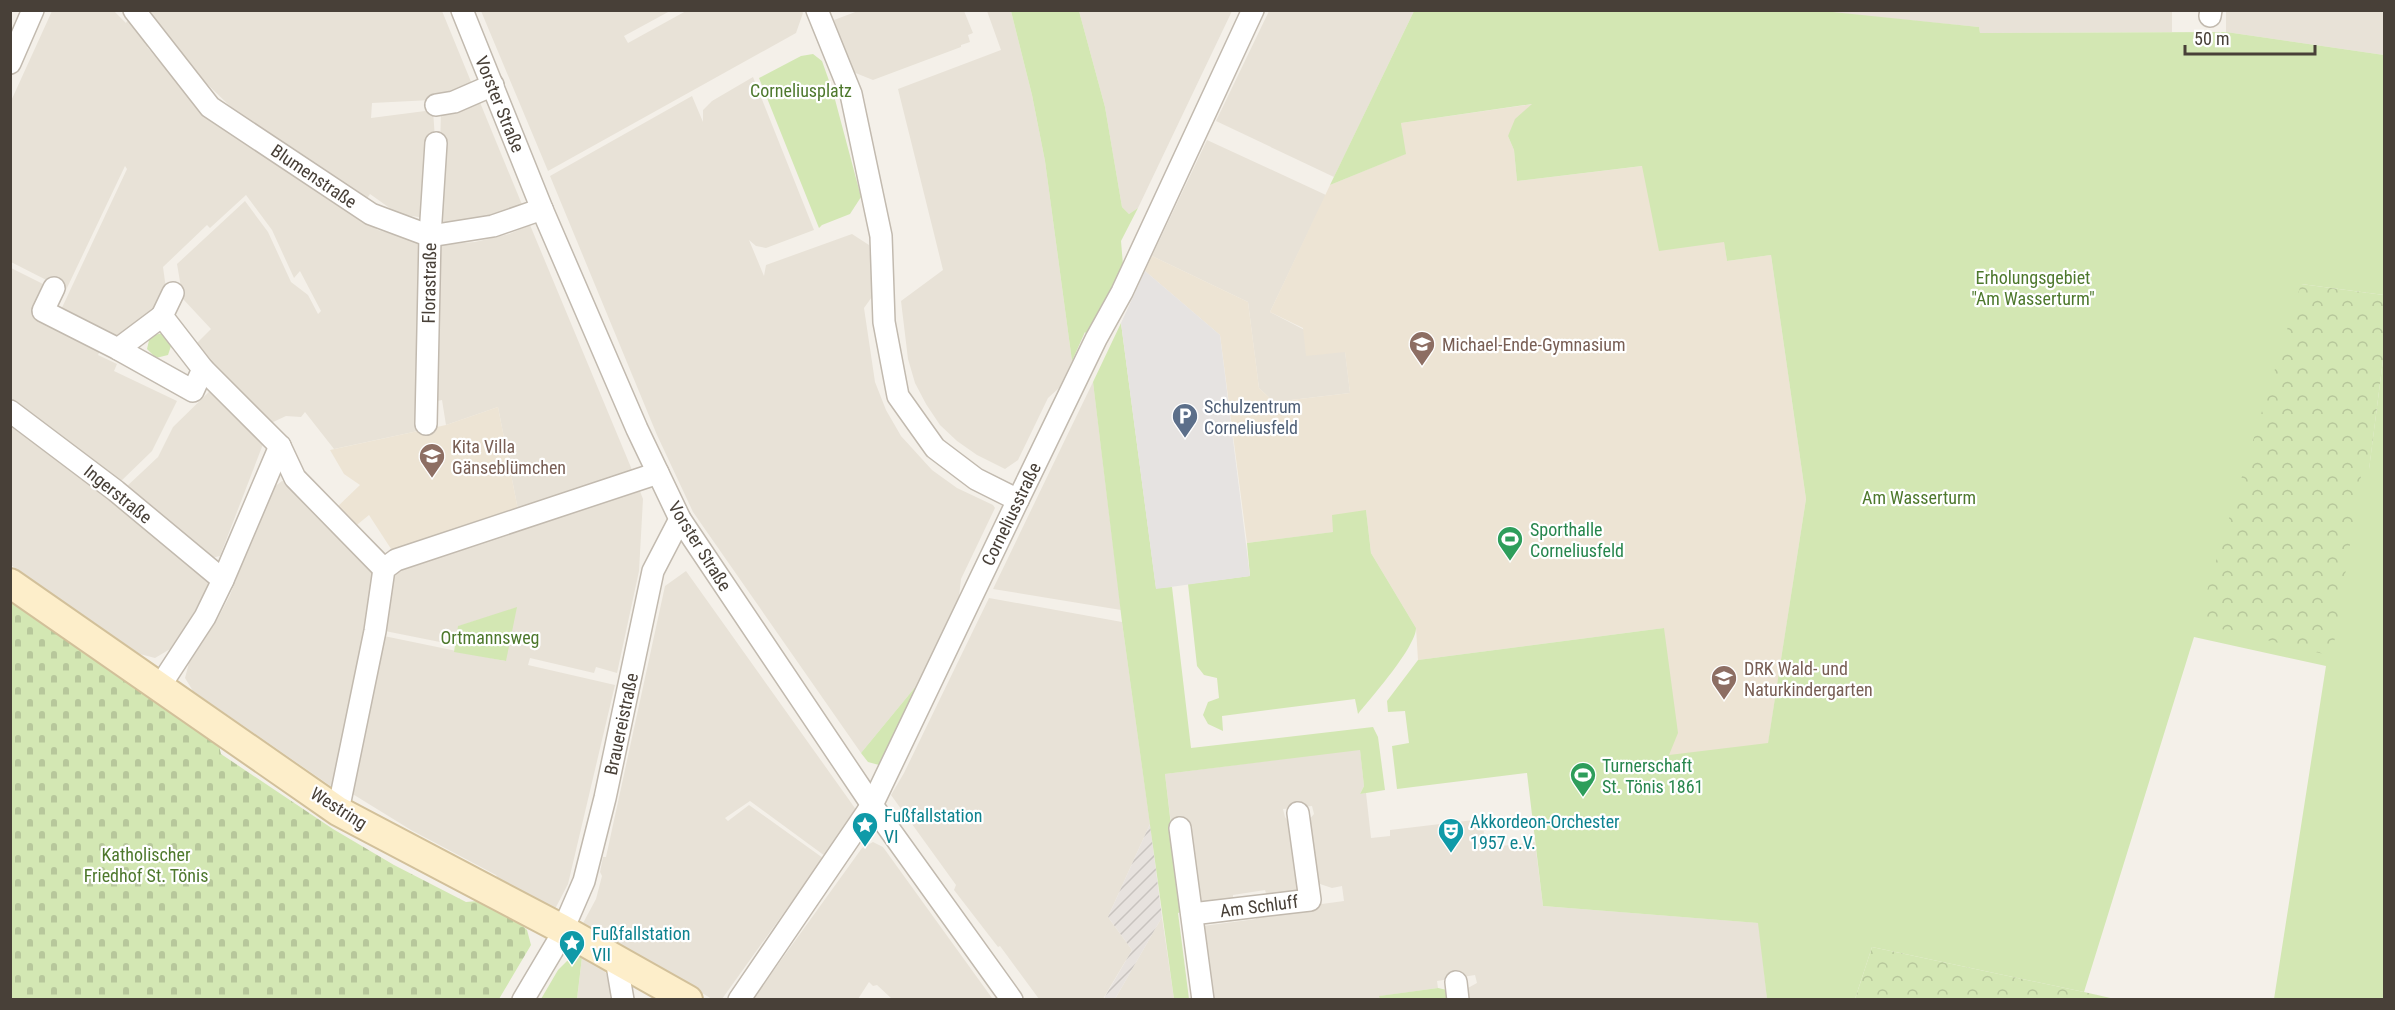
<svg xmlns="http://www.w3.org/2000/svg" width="2395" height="1010" viewBox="0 0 2395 1010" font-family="'Roboto Condensed',sans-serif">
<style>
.residential{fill:#e8e2d7}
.industrial{fill:url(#industrial-furrows)}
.education{fill:#ede4d4}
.green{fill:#d3e7b3}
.forest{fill:url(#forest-crowns)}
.cemetery{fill:url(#cemetery-stones)}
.parking{fill:#e6e3e1}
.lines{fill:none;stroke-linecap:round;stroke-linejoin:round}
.street-casing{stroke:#c2baaf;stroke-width:24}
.secondary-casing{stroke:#d2c09a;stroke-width:32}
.street{stroke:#fff;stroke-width:21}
.secondary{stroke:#fdeeca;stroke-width:28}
.labels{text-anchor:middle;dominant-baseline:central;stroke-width:4.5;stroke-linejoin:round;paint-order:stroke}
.park-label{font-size:18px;fill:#4d782c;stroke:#fff}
.street-label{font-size:18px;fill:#484038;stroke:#fff}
.education-label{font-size:18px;fill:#785e54;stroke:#fff;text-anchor:start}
.service-label{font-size:18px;fill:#4e5e75;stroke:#fff;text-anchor:start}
.leisure-label{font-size:18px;fill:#27864d;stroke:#fff;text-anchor:start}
.culture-label{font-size:18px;fill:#0d838f;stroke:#fff;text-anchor:start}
</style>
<defs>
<pattern id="industrial-furrows" width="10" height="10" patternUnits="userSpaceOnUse" patternTransform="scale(1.5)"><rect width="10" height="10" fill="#e7e2de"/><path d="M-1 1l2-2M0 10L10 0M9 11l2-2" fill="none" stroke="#c8c3bf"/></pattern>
<pattern id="forest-crowns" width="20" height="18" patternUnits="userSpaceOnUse" patternTransform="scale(1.5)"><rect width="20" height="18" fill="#d3e7b3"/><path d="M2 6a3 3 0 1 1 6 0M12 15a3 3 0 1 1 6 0" fill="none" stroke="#b7c79b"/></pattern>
<pattern id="cemetery-stones" width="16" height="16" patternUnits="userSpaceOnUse" patternTransform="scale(1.5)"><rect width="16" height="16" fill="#d3e7b3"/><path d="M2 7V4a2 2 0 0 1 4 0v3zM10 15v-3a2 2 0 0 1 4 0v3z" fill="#b7c79b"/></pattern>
</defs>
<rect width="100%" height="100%" fill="#f4f0e9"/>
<g class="residential">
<path d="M801,10L803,13L796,33L548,171L481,11H670L624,36L628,43L686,11Z"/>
<path d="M52,11H114L126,23L129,17L150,44L147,47L209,119L264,156L268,153L378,230L425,243L420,342L418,431L334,449L305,412L301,417L286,416L271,423L266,420L195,345L211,329L183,299L177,264L245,201L268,232L291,282L308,295L318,314L321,311L300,271L294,278L272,230L246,195L210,228L207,225L163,267L167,296L117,342L59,314L127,169L125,166L66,290L11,262V101Z"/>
<path d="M144,11H442L474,89L451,99L372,103L371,118L433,110L435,139L425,218L398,214L370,194L366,200L233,109L206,83Z"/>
<path d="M858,11H964L973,33L968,35L970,42L961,45V47L873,80L853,72L834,20Z"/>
<path d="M987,11H1011L1032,95L1045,161L1072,361L1059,388L1048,398L1018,460L1005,469L977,455L957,441L940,425L926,404L915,383L908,359L901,301L943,270L898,89L1001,50Z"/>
<path d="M1079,11H1232L1138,208L1129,214L1122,207L1105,107Z"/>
<path d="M1269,11H1414L1334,177L1216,121Z"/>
<path d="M1813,11H2172V32L1980,33L1979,27Z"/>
<path d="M2226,11H2384V55L2226,32Z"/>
<path d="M753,77L814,230L766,248L756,246L749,240L764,276L766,265L852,234L869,245L874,294L864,308L875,382L886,410L901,436L932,470L957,488L993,505L995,508L961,579L959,597L917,685L861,753L693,512L657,435L550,176L692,96L703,122V110L712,101Z"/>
<path d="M479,100L523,207L489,221L438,228L441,110Z"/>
<path d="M1207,140L1326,195L1270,312L1345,351L1350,393L1274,402L1259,388L1248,302L1152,256Z"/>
<path d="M530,225L635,477L519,515L498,407L446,425L442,400L437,401V245L475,242L509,234Z"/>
<path d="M11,268L47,286L35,315L102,347L98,355L117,364L114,371L177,401L152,451L119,483L11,402Z"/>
<path d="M1093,382L1121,610L993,589L1061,448Z"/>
<path d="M215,386L265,439L220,556L212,558L125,488L158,457L173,427Z"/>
<path d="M11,421L70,464L210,582L191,618L170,649L155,658L140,654L11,565Z"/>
<path d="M282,481L294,484L378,571L335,789L193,691L185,678L189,663L218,618L230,595L270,490Z"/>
<path d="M638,486L643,499L639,571L617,673L596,667L594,673L530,658L528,665L615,685L568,884L555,909L501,883L496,875L411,830L351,793L379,635L505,661L516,608L459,626L455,645L380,630L393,566Z"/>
<path d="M686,571L857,811L825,856L750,801L725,818L728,821L749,805L823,858L722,999H712L608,937L606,939L582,925L596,899L602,876L600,872L603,857H606L665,586Z"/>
<path d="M989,598L1122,622L1150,824L1108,917L1132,950L1103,999H1039L1000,946L998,947L954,890L956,885L891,795L904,773Z"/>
<path d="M1360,749L1364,786L1360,794L1366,793L1371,838L1390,836V830L1482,819L1486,848L1535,842L1543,906L1759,923L1767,999H1463L1466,989L1477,983L1475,975L1437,981L1438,988L1380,996V999H1209L1203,926L1256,919V913L1344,901L1342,886L1332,888L1320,884L1314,874L1307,822L1314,814L1312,806L1283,809L1285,817L1290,824L1299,890L1291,894L1267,897L1265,890L1233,895V901L1210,904L1199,901L1171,824L1165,774Z"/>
<path d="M873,842L883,847L992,998L892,999L877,985L873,986L869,982L858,999H753L862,848Z"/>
<path d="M1162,917L1174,999H1115Z"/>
<path d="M582,957L605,971L611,986L612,999L577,1000Z"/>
</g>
<path class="industrial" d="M1150,824L1162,917L1115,999L1103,1000L1132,950L1108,917Z"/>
<g class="education">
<path d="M1533,104L1508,136L1514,150L1517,181L1643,166L1724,242L1727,261L1771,255L1806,499L1768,744L1669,756L1664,628L1418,660L1416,628L1371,553L1366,510L1334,532L1247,543L1220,335L1145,271L1152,256L1248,302L1259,388L1274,402L1350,393L1345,352L1306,356L1303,328L1270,312L1330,185L1405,154L1401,123Z"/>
<path d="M498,407L519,515L395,555L369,515L352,529L334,510L360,485L344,474L330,450L446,425Z"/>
</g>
<g class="green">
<path d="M1813,10L1979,27L1980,33L2226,32L2384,55V295L2301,284L2362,469H2369L2384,352V999H2274L2326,666L2194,637L2084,992L1872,947L1855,999H1767L1758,923L1543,906L1527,773L1397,789L1392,746L1409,743L1405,711L1388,712L1387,701L1418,660L1664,628L1678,733L1669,755L1768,743L1806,499L1771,255L1727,261L1724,242L1659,251L1642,166L1517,181L1514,150L1508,136L1515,119L1532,104L1401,123L1406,154L1330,185L1414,11Z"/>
<path d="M1011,11H1079L1105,107L1122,207L1129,214L1138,208L1121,241L1123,265L1105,305L1087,335L1085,332L1072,361L1045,161L1032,95Z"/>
<path d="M813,54L822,61L833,92L861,197L850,214L822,225L819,228L759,78L801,56Z"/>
<path d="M1121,323L1156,588L1172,587L1191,748L1373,727L1378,737L1385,790L1360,794L1364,786L1360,750L1165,774L1181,912L1178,913L1189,999H1174L1122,622L1093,382Z"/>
<path d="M163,333L172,343L168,355L156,358L147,349L150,336Z"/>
<path d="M1366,510L1371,553L1416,628C1416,647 1371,698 1358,714L1355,699L1222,716L1223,731L1208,724L1203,715L1208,702L1219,698L1217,678L1204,675L1197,666L1188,584L1250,576L1247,543L1333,532L1332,515Z"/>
<path d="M517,607L506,661L454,652L458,626Z"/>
<path d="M920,678L924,683L889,756L879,765L868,762L861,753L917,685Z"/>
<path d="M571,957H582L577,999H541L558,970Z"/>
<path d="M1438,988L1447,990L1448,999H1380L1379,996Z"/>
</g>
<g class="forest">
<path d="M2301,284L2384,295V352L2369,470H2362L2332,656L2197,623Z"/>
<path d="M1872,947L2084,992L2115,999H1855Z"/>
</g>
<path class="cemetery" d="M10,601L219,746L221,754L333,829L394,865L466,902L478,901L515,919L527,930L531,945L499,999H11Z"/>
<path class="parking" d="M1145,271L1220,335L1250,576L1156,589L1121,323Z"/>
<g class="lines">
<g class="street-casing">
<g id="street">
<path d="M134,10L210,107L371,214L430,236L493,226L542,209"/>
<path d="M462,10L542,209L637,429L680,519L872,805L1012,1000"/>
<path d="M817,10L851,94L881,236L884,322L898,396L935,448L976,479L1018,500"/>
<path d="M2210,16L2211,10"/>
<path d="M10,63L33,10"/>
<path d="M436,105L454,102L493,85"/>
<path d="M54,288L43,311L118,349L162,316"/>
<path d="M173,293L162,316L203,369L280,446L295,478L384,569"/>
<path d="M118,349L193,391L203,369"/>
<path d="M10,411L116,491L223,580"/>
<path d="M426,424L430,236L436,143"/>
<path d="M160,686L205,617L223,580L280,446"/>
<path d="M338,811L375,631L384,569L396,560L658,473"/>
<path d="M1180,828L1203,1000"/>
<path d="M1192,914L1310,900L1298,813"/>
<path d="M616,959L623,1000"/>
<path d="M1456,982L1458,1000"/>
<path d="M523,1000L558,941L584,881L605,798L653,571L680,519"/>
<path d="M739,1000L872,805L1018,500L1096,339L1122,292L1253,10"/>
</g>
</g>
<g class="secondary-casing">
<path id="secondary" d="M10,583L338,811L562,929L688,1000"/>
</g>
<use href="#street" class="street"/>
<use href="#secondary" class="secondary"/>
</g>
<defs>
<g id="school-pin" transform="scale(1.35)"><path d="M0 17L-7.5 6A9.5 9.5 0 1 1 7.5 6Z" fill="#8d6e63" stroke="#fff"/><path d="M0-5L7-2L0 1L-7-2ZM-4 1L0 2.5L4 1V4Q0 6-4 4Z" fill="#fff"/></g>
<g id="parking-pin" transform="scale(1.35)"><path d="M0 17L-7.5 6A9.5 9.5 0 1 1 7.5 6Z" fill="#5c6f8a" stroke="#fff"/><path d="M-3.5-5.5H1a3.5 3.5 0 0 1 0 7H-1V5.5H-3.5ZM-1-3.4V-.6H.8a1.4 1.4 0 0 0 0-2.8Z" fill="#fff"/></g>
<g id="stadium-pin" transform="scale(1.35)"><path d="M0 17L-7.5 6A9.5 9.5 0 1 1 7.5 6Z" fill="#2e9e5b" stroke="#fff"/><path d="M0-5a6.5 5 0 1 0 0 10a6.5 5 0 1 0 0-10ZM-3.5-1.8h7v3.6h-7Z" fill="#fff"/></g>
<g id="sight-pin" transform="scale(1.35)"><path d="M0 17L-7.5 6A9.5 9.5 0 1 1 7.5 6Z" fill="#0f9aa8" stroke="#fff"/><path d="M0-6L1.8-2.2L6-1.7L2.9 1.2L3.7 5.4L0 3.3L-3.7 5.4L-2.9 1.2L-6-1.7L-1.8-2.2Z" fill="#fff"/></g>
<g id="theatre-pin" transform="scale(1.35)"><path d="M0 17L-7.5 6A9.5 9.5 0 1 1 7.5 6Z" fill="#0f9aa8" stroke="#fff"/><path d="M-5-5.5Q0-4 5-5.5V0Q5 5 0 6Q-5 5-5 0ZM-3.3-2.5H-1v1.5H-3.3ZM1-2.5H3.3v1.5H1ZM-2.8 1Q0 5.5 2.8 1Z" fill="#fff"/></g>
</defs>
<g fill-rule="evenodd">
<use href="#school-pin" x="1422" y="344"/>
<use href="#parking-pin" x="1185" y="416"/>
<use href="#school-pin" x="432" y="456"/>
<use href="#stadium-pin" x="1510" y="539"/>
<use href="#school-pin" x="1724" y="678"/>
<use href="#stadium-pin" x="1583" y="775"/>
<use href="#sight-pin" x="865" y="825"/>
<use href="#theatre-pin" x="1451" y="831"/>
<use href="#sight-pin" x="572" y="943"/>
</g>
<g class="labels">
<g class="park-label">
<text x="801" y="90">Corneliusplatz</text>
<text x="2033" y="277">Erholungsgebiet<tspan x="2033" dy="21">"Am Wasserturm"</tspan></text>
<text x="1919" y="497">Am Wasserturm</text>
<text x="490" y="637">Ortmannsweg</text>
<text x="146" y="854">Katholischer<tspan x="146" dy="21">Friedhof St. Tönis</tspan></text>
</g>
<g class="street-label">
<text transform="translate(500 104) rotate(68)">Vorster Straße</text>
<text transform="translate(314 176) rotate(34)">Blumenstraße</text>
<text transform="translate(429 283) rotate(-89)">Florastraße</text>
<text transform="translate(118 494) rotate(39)">Ingerstraße</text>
<text transform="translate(1011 514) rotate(-64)">Corneliusstraße</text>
<text transform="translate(700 546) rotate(58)">Vorster Straße</text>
<text transform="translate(621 724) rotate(-78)">Brauereistraße</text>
<text transform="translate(339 808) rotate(32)">Westring</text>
<text transform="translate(1259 906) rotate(-7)">Am Schluff</text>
</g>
<g class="education-label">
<text x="1442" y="344">Michael-Ende-Gymnasium</text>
<text x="452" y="446">Kita Villa<tspan x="452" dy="21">Gänseblümchen</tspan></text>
<text x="1744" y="668">DRK Wald- und<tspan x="1744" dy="21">Naturkindergarten</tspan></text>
</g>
<g class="service-label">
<text x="1204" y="406">Schulzentrum<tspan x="1204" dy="21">Corneliusfeld</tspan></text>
</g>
<g class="leisure-label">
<text x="1530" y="529">Sporthalle<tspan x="1530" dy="21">Corneliusfeld</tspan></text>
<text x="1602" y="765">Turnerschaft<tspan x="1602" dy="21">St. Tönis 1861</tspan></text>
</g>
<g class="culture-label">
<text x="884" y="815">Fußfallstation<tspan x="884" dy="21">VI</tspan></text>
<text x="1470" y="821">Akkordeon-Orchester<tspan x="1470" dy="21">1957 e.V.</tspan></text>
<text x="592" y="933">Fußfallstation<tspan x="592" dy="21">VII</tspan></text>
</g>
</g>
<rect width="2395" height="1010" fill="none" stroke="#484038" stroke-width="24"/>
<path d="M2185 45v9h130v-9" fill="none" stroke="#484038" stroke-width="3"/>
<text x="2194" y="45" font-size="18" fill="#484038" stroke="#ffffff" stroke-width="4.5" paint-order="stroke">50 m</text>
</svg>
